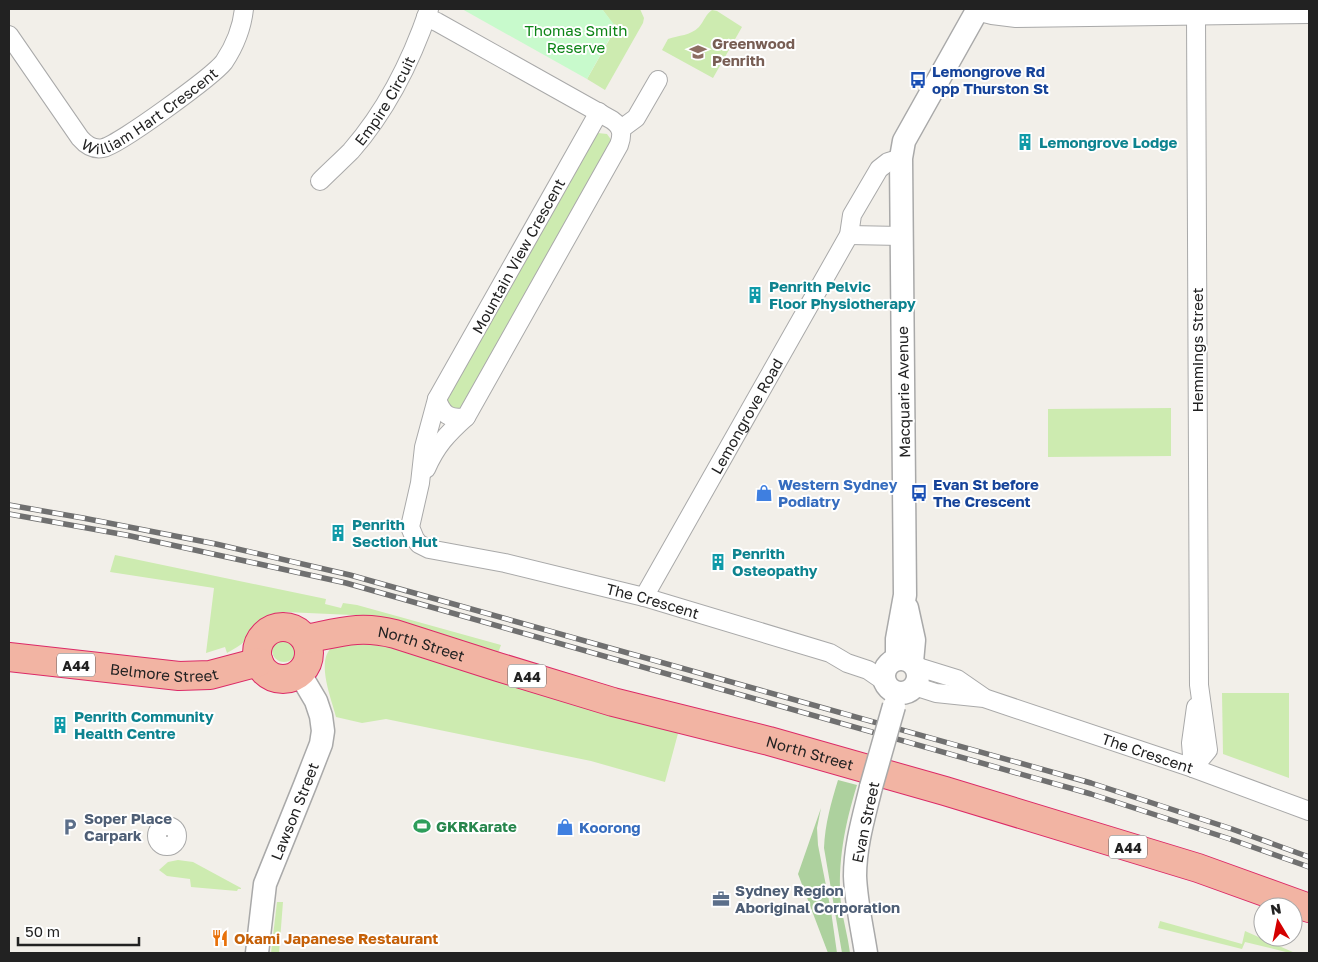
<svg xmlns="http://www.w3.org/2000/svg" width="1318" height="962" viewBox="0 0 1318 962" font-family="'Golos Text',sans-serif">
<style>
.grass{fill:#cdebb0}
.forest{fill:#add19e}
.park{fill:#c8facc}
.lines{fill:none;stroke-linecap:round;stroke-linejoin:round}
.minor-casing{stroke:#a9a9a9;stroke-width:20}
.tertiary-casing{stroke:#a9a9a9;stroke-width:25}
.trunk-casing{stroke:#dc2a67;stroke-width:30}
.minor{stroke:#fff;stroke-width:18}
.tertiary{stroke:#fff;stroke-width:22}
.trunk{stroke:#f2b4a3;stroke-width:28}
.rail-casing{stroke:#707070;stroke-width:5.5}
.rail{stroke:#fff;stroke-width:4;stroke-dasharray:11;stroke-linecap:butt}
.tertiary-bridge-casing{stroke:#a9a9a9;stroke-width:25;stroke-linecap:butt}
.tertiary-bridge{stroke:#fff;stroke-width:22}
.labels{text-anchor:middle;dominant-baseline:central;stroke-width:4;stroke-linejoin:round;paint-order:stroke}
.shield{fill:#fff;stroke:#646464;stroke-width:1}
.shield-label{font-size:14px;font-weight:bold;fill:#222}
.park-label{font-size:15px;fill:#0c8416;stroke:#fff}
.education-label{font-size:15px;font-weight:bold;fill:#785e54;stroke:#fff;text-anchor:start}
.transit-label{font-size:15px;font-weight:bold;fill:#164399;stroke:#fff;text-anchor:start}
.street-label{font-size:15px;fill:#222;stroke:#fff}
.culture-label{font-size:15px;font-weight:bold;fill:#0d838f;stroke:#fff;text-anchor:start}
.shop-label{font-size:15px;font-weight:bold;fill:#366cbe;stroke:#fff;text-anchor:start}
.service-label{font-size:15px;font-weight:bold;fill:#4e5e75;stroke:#fff;text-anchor:start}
.leisure-label{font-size:15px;font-weight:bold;fill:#27864d;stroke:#fff;text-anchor:start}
.food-label{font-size:15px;font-weight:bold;fill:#c56008;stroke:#fff;text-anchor:start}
</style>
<rect width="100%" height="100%" fill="#f2efe9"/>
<g class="grass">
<path d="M602,9H640L644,18L643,23L605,90L587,79L616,28Z"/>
<path d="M712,10L717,11L742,27L713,78L662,50L668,39C679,35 690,36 699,27C704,21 706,14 712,10Z"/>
<path d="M598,133L607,134L612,141L598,168L485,365L470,392L464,408L458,410L449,406L447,397L595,135Z"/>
<path d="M1171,408V456L1048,457V409Z"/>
<path d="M115,555L326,599L325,604L341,608L343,603L357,605L501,645L498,653L375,616L285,612V615C266,615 258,630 245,641C240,646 233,649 227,653L225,647L206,653L214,588L110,572Z"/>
<path d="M360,636L680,726L665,782L591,761L386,719L362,723L336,717C332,700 314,658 334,646C341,641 352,639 360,636Z"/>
<circle cx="284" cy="650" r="12"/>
<path d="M1222,693H1289V778L1223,754Z"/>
<path d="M178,860L193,862L241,888V889H238L237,891L191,887L190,879L167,876L159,870L168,862Z"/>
<path d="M277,902H283L279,953H271Z"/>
<path d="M1160,921L1242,944L1245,931L1295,953H1290L1245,942L1242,949L1158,928Z"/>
</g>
<g class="forest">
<path d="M838,780L857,785C845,824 837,863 841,904C843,920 848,937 850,953H842L824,848C825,824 831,803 838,780Z"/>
<path d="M821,808L817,828L818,845L831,911L837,953H828L798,874Z"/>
</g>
<path class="park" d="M462,9H602L616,27L587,79Z"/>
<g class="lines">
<g class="minor-casing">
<g id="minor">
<path d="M976,11L992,15L1016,18L1309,14"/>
<path d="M426,17L437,22L612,120C622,127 623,134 619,145L466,417C449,420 442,414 437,399"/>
<path id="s1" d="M9,35L80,138C86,145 93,150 103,148C119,145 213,76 224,62C234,47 242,27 244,9"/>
<path id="s2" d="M599,112L437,399L424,447L420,483L410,527L415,539L419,544L429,549L505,563L644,597L830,653L847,663L868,670L884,681"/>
<path d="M621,129L636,118L658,80"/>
<path id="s3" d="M320,181C330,171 341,161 351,151C386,111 412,59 429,9"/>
<path d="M849,235L901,236"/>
<path d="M426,469C436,446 447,434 466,417"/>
<path id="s4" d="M644,597L849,235L852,215L879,169L888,162L901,158"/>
<path d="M915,666L957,679L983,697"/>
<path id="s5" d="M914,686L936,693L984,698L1193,768L1309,811"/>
<path d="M1193,768L1208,750L1199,685L1196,15"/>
<path d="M1193,768L1191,743L1196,707"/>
<circle cx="167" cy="836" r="10"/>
</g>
</g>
<g class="tertiary-casing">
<g id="tertiary">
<path d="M907,608L914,640L912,662"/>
<circle cx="901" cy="676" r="17"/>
<path d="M897,659V639L905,595L901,158L904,141L978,9"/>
<path id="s6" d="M257,953L265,884L305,785L321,744L323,731L321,716L316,701L300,674"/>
<path d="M866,953C862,927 856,902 855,876C855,846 864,816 871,787"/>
</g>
</g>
<g class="trunk-casing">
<g id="trunk">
<circle cx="283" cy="653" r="26"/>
<path id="s7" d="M306,639C341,632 360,625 395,634L498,667L613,702L769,741L945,791L1198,868L1309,908"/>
<path id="s8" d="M9,657L179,676L210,675L259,662"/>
</g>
</g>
<use href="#minor" class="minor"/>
<use href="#tertiary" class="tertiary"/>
<use href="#trunk" class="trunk"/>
<g class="rail-casing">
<g id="rail">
<path d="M9,505L83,518L216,544L350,575L1091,783L1232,829L1309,857"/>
<path d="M9,514L126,535L346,583L1091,794L1230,839L1309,867"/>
</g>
</g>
<use href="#rail" class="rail"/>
<g class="tertiary-bridge-casing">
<path id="tertiary-bridge" d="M871,787L894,706"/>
</g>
<use href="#tertiary-bridge" class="tertiary-bridge"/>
</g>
<defs>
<g id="school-bare" transform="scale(1.35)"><path d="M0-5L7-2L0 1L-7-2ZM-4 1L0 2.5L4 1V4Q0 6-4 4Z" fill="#8d6e63" stroke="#fff" stroke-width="2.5" paint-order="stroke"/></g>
<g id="bus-bare" transform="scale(1.35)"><path d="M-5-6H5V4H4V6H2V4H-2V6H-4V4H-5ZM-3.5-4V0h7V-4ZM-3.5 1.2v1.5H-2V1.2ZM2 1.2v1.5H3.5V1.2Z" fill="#1a4fb4" stroke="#fff" stroke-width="2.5" paint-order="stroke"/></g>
<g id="building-bare" transform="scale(1.35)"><path d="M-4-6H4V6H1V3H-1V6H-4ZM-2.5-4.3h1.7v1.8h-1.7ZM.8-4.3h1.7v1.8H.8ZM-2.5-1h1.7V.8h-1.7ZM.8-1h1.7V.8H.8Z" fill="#0f9aa8" stroke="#fff" stroke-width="2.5" paint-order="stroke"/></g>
<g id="shop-bare" transform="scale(1.35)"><path d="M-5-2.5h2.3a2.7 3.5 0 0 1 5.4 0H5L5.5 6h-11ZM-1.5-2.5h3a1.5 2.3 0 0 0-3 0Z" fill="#3f7fe0" stroke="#fff" stroke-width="2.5" paint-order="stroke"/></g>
<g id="stadium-bare" transform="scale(1.35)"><path d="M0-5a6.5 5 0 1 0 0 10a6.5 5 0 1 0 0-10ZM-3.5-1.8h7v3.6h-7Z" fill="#2e9e5b" stroke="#fff" stroke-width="2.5" paint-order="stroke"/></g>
<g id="parking-bare" transform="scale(1.35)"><path d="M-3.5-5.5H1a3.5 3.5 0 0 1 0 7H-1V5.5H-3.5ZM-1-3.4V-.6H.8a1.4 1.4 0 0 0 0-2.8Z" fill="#5c6f8a" stroke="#fff" stroke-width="2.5" paint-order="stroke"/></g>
<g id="office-bare" transform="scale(1.35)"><path d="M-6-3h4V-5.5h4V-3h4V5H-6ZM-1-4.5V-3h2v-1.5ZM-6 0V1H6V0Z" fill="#5c6f8a" stroke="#fff" stroke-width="2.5" paint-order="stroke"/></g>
<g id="restaurant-bare" transform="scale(1.35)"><path d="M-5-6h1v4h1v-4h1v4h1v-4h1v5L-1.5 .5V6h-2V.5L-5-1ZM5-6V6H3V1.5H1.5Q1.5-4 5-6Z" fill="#e8710a" stroke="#fff" stroke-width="2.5" paint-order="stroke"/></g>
</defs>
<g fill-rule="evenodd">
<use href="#school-bare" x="698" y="52"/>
<use href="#bus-bare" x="918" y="80"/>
<use href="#building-bare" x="1025" y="142"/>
<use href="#building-bare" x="755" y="295"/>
<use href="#shop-bare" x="764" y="493"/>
<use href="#bus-bare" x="919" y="493"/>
<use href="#building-bare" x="338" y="533"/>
<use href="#building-bare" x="718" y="562"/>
<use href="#building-bare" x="60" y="725"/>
<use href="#stadium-bare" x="422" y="826"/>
<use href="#parking-bare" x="70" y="827"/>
<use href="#shop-bare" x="565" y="827"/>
<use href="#office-bare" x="721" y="899"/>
<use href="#restaurant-bare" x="220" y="938"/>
</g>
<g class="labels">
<g class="shield">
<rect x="57" y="653.5" width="38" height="23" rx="4"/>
<rect x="508" y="664.5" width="38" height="23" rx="4"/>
<rect x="1109" y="835.5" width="38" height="23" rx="4"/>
</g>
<g class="shield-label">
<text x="76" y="665">A44</text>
<text x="527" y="676">A44</text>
<text x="1128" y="847">A44</text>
</g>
<g class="park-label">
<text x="576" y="30">Thomas Smith<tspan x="576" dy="17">Reserve</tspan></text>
</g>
<g class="education-label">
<text x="712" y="43">Greenwood<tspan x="712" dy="17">Penrith</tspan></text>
</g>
<g class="transit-label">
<text x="932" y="71">Lemongrove Rd<tspan x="932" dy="17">opp Thurston St</tspan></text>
<text x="933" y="484">Evan St before<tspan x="933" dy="17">The Crescent</tspan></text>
</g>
<g class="street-label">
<text stroke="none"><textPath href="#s3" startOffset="104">Empire Circuit</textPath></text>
<text stroke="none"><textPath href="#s1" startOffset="209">William Hart Crescent</textPath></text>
<text transform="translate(518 256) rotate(-61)">Mountain View Crescent</text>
<text transform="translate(1197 350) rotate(-90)">Hemmings Street</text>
<text transform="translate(903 392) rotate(-91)">Macquarie Avenue</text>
<text stroke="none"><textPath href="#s4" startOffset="208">Lemongrove Road</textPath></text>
<text stroke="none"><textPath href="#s2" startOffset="721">The Crescent</textPath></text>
<text stroke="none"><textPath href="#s7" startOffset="118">North Street</textPath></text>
<text stroke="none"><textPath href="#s8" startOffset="156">Belmore Street</textPath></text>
<text stroke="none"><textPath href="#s5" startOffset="244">The Crescent</textPath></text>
<text stroke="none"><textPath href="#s7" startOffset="522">North Street</textPath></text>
<text stroke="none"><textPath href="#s6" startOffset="148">Lawson Street</textPath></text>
<text transform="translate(865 822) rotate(-78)">Evan Street</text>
</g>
<g class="culture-label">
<text x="1039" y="142">Lemongrove Lodge</text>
<text x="769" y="286">Penrith Pelvic<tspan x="769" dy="17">Floor Physiotherapy</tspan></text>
<text x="352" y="524">Penrith<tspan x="352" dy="17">Section Hut</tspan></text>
<text x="732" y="553">Penrith<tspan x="732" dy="17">Osteopathy</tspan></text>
<text x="74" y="716">Penrith Community<tspan x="74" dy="17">Health Centre</tspan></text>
</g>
<g class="shop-label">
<text x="778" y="484">Western Sydney<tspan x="778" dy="17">Podiatry</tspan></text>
<text x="579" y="827">Koorong</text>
</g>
<g class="service-label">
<text x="84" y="818">Soper Place<tspan x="84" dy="17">Carpark</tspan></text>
<text x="735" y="890">Sydney Region<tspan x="735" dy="17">Aboriginal Corporation</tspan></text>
</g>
<g class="leisure-label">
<text x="436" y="826">GKRKarate</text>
</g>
<g class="food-label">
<text x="234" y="938">Okami Japanese Restaurant</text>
</g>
</g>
<rect width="1318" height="962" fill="none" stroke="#222222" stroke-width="20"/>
<g transform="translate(1278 922) rotate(350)"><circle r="24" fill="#ffffff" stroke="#a7a7a7"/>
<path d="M0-4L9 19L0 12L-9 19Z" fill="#d40000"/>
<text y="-8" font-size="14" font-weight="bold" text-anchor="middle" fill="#222222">N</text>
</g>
<path d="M18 937v8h121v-8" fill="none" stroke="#222222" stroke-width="2.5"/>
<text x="25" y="937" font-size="15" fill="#222222" stroke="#ffffff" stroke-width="4" paint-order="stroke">50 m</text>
</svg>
